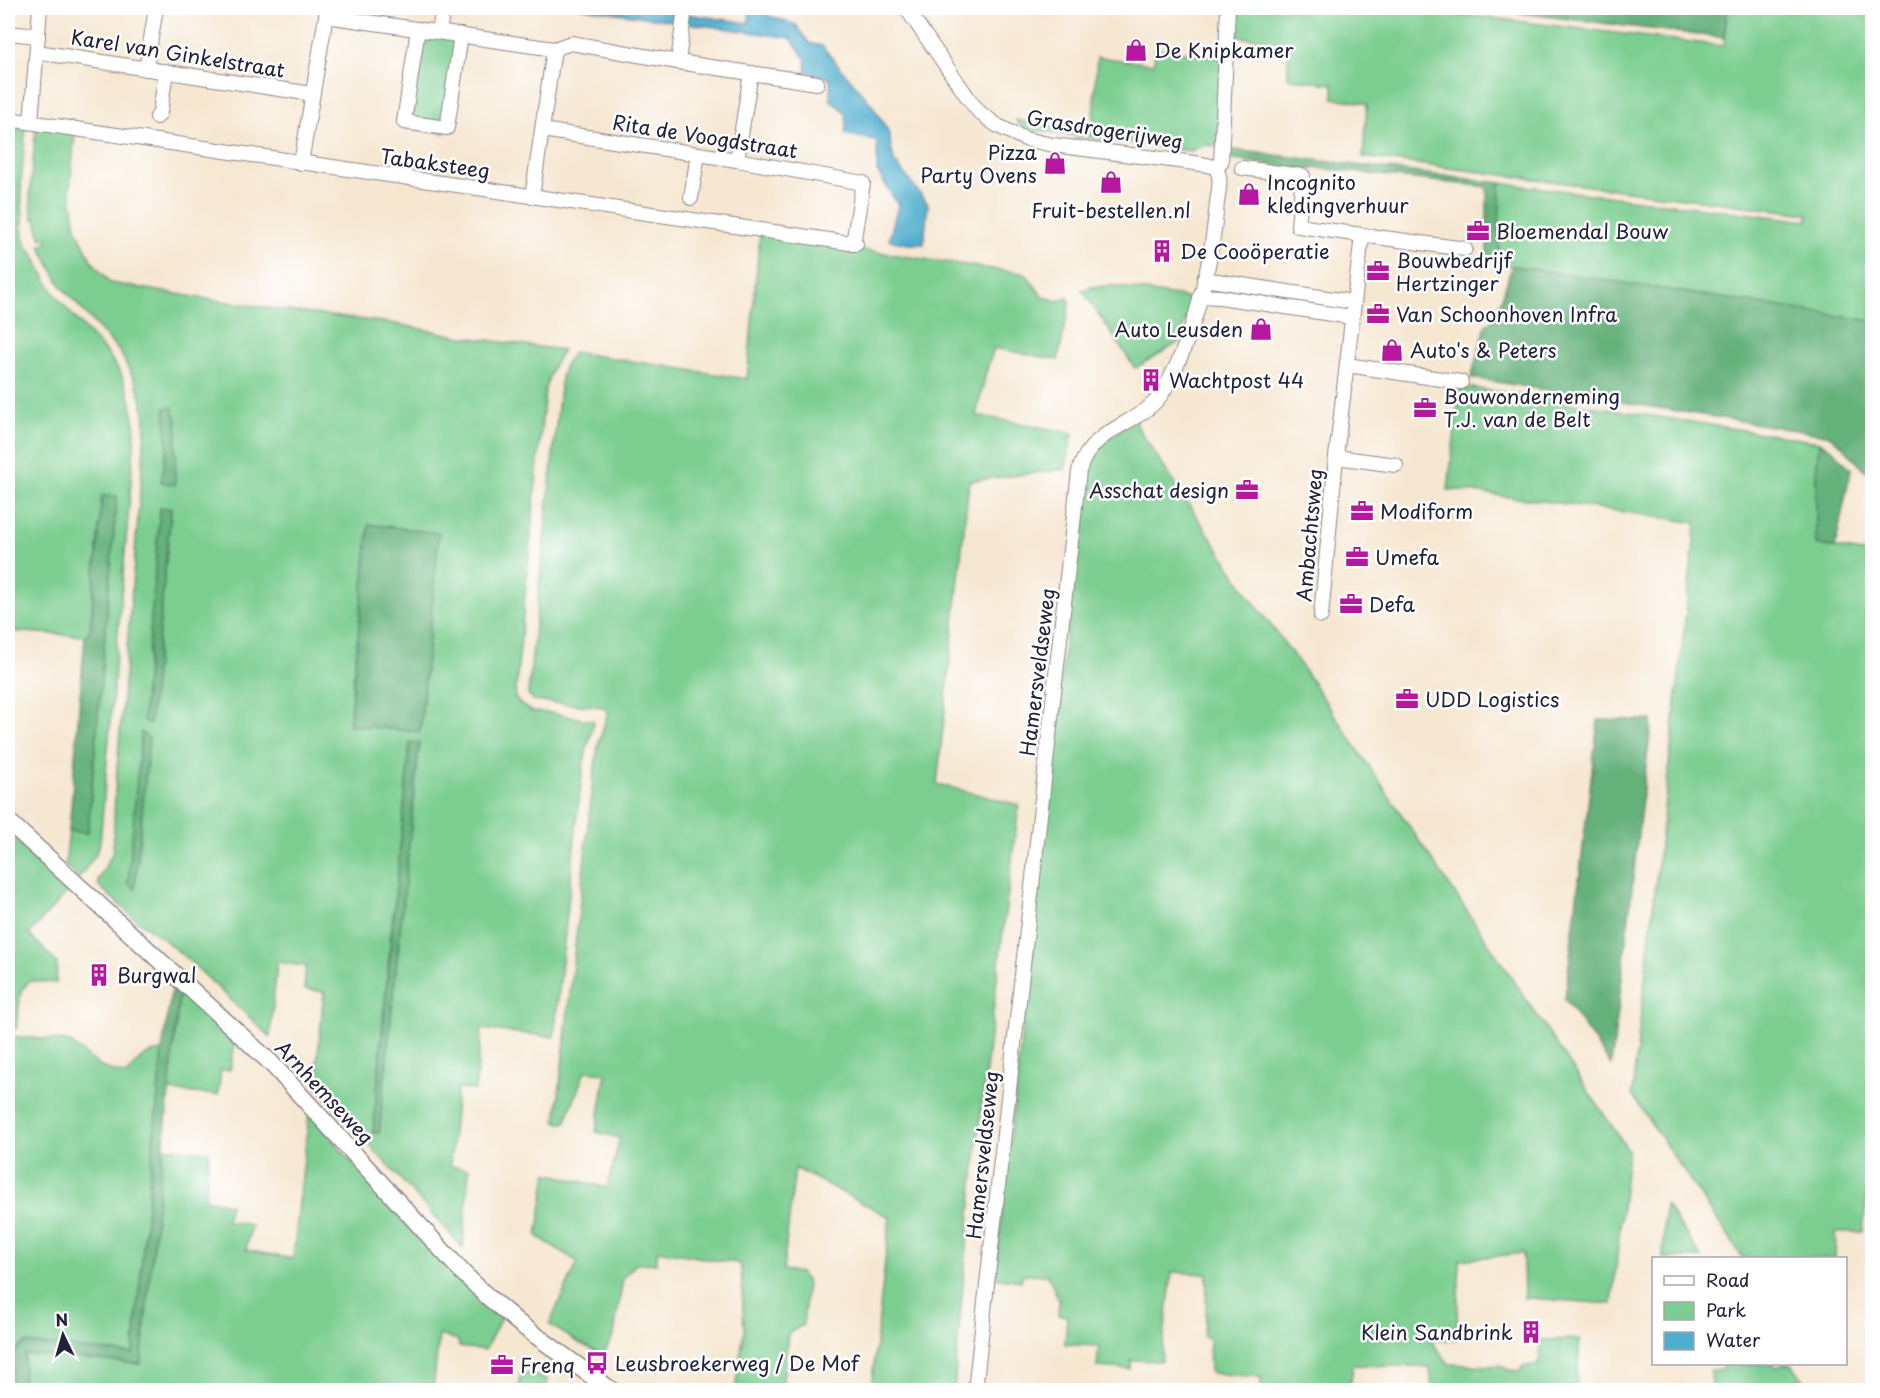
<svg xmlns="http://www.w3.org/2000/svg" width="1880" height="1398" viewBox="0 0 1880 1398" font-family="'Playpen Sans',sans-serif">
<style>
.green{fill:#7cce90;stroke:#4f7866;stroke-width:1.5;fill-rule:evenodd}
.forest{fill:#65b17a;stroke:#446a5a;stroke-width:1.5}
.water{fill:#4fadcd;stroke:#386884;stroke-width:1.5}
.lines{fill:none;stroke-linecap:round;stroke-linejoin:round}
.minor-casing{stroke:#8c8486;stroke-width:16}
.major-casing{stroke:#8c8486;stroke-width:19}
.minor{stroke:#fff;stroke-width:14}
.major{stroke:#fff;stroke-width:16}
.labels{text-anchor:middle;dominant-baseline:central;stroke-width:5;stroke-linejoin:round;paint-order:stroke}
.poi-label{font-size:20px;fill:#22223b;stroke:#fff;text-anchor:start}
.street-label{font-size:20px;fill:#22223b;stroke:#fff}
</style>
<rect width="100%" height="100%" fill="#fff"/>
<filter id="ink" filterUnits="userSpaceOnUse"><feTurbulence type="fractalNoise" baseFrequency=".0167" numOctaves="2"/><feDisplacementMap in="SourceGraphic" scale="12" xChannelSelector="R" yChannelSelector="G"/><feConvolveMatrix kernelMatrix="1 2 1 2 8 2 1 2 1" color-interpolation-filters="sRGB"/></filter>
<filter id="wash" filterUnits="userSpaceOnUse"><feTurbulence type="fractalNoise" baseFrequency=".008" numOctaves="4" result="noise"/><feDisplacementMap in="SourceGraphic" scale="24" xChannelSelector="R" yChannelSelector="G"/><feGaussianBlur stdDeviation="1.35" result="paint"/><feColorMatrix in="noise" values="0 0 0 0 0 0 0 0 0 0 0 0 0 0 0 0 0 1.4 0 .05"/><feComposite in="paint" operator="in"/></filter>
<g filter="url(#wash)">
<rect width="100%" height="100%" fill="#f6e7d1"/>
<g class="green">
<path d="M1233,8H1406L1724,46L1727,8H1872V321L1498,264L1500,183L1807,221L1808,214L1363,157L1367,105L1364,103L1333,98V84L1288,78V43L1233,36Z"/>
<path d="M420,33L459,39L445,133L406,127Z"/>
<path d="M1155,48L1221,57L1217,146L1204,145L1191,151L1024,129L1016,120L1092,133L1097,57L1154,64Z"/>
<path d="M8,122L26,124L21,183L23,223L21,224L28,251L31,250C40,268 48,286 61,302C102,351 132,365 135,435L100,842L96,854L79,878L65,866L69,831L88,833L102,496L90,631L85,636L8,631V250L10,251L9,187L13,128L8,127Z"/>
<path d="M36,126L75,132L70,189L76,228L91,260L110,283L206,299L297,312L391,323L457,336L563,350L553,366L545,389L515,698L521,705L533,712L551,713L594,721L584,761L579,800L554,1037L482,1029L475,1090L457,1089L450,1166L469,1169L463,1248L315,1085L324,992L304,989L306,966L277,962L270,1037L194,965L161,937L135,919L99,886L98,880L113,852L115,793L145,432L144,409L137,385L120,352L61,286L40,246L48,243L46,237L41,239L36,219H33L30,195ZM160,508L171,509L149,724L143,720ZM355,660L426,665L420,732L349,725ZM419,743L379,1133H373L393,912Z"/>
<path d="M760,233L788,239L1026,274L1042,296L1057,301L1067,297L1070,301L1058,360L994,348L986,372L976,415L1073,433L1065,469L969,481L937,784L1019,805C994,1000 969,1195 954,1390H871L890,1217L795,1168L783,1270L800,1273L807,1282L803,1325L788,1333L782,1390H735L744,1331L741,1265L733,1262L720,1261L658,1250L656,1263L636,1264L623,1278L614,1334L603,1355L577,1342L549,1324L578,1262L537,1236L547,1173L607,1188L620,1138L596,1132L606,1073L585,1071L565,1123L556,1122L593,781L598,746L608,712L604,707L534,701L528,694L561,378L565,365L573,352L747,379Z"/>
<path d="M1114,286L1183,297L1188,299L1191,305L1178,343L1135,368L1082,290L1092,287Z"/>
<path d="M1460,386L1819,442L1816,475V544L1872,554V1147L1863,1232H1836L1835,1258H1743L1632,1095L1696,523C1636,514 1577,504 1517,498C1494,496 1472,489 1448,490Z"/>
<path d="M1137,419L1136,425L1252,600L1302,667L1628,1150L1612,1304L1529,1298L1524,1299L1523,1253L1460,1260L1456,1340L1430,1339L1449,1364L1490,1366L1501,1365L1509,1370L1520,1371L1522,1367L1539,1364L1541,1340L1580,1339L1576,1390H1432L1430,1367L1353,1365L1350,1390H1261V1377L1210,1373L1209,1338L1203,1336L1206,1317L1207,1274L1172,1272L1161,1361L1132,1360L1130,1369L1097,1367L1099,1346L1065,1344L1067,1316L1058,1315L1059,1300L1048,1275L1023,1274L1021,1281L995,1277L1084,469L1103,442Z"/>
<path d="M8,833L70,889L29,934L57,963L56,983L29,981L21,991L16,1029L8,1028Z"/>
<path d="M180,985L236,1038L230,1070H221L218,1095L168,1091Z"/>
<path d="M8,1036L68,1041L101,1067L126,1075C138,1061 142,1053 162,1051L133,1354L26,1343L14,1351L10,1390H8Z"/>
<path d="M309,1113C371,1183 429,1257 501,1318L485,1350L459,1347L458,1340L439,1335L433,1390H22L25,1354L141,1364L162,1147L209,1152L205,1199L230,1204L226,1221L251,1225L246,1250L293,1259Z"/>
<path d="M1665,1204L1702,1258H1663Z"/>
<path d="M1723,1364H1773L1776,1367L1784,1364H1792L1811,1390H1712L1711,1370L1723,1369Z"/>
<path d="M521,1372L547,1379L546,1390H519Z"/>
</g>
<g class="forest">
<path d="M1479,8H1727L1724,38Z"/>
<path d="M1227,149L1500,183L1499,259L1487,260V187L1317,168L1309,170L1227,159Z"/>
<path d="M1512,266L1872,321V450L1869,473C1853,462 1845,443 1827,435L1471,378L1486,325C1498,319 1507,280 1512,266Z"/>
<path d="M173,407L177,421L175,485L161,482L167,446L165,408Z"/>
<path d="M1819,442L1832,449L1851,469L1835,548L1816,544V475Z"/>
<path d="M102,496H117L88,833L69,831L85,636L90,631Z"/>
<path d="M160,507L171,509L150,724L143,720Z"/>
<path d="M369,524L439,533L420,732L349,725Z"/>
<path d="M1598,720H1652C1636,834 1627,950 1611,1065L1565,999Z"/>
<path d="M141,732L149,739L135,889L128,883Z"/>
<path d="M410,742L419,743V749L379,1133H373Z"/>
<path d="M173,979L180,986L141,1364L25,1354L22,1390H10L14,1351L26,1343L133,1354L162,1051Z"/>
</g>
<path class="water" d="M582,8H647L748,23L751,8H762L767,15L796,25L809,43L822,46L872,105L888,131L894,161L928,204L924,244H908L889,240L898,205L877,171V141L845,134C848,113 848,112 830,101V79L806,71V60L791,38Z"/>
</g>
<g filter="url(#ink)">
<g class="lines">
<g class="minor-casing">
<g id="minor">
<path d="M906,8L971,102L980,113L998,126L1025,139L1053,145L1202,164L1215,167"/>
<path d="M326,16L554,49L571,43L678,62L817,83"/>
<path d="M418,29L404,122L447,128L461,35"/>
<path d="M439,32L443,8"/>
<path d="M8,33L38,36"/>
<path d="M37,52L312,94"/>
<path d="M678,62L685,8"/>
<path d="M146,69L156,8"/>
<path d="M157,117L160,113L166,71"/>
<path d="M8,119L856,244"/>
<path d="M31,122L40,8"/>
<path d="M542,130L737,160L863,183L853,244"/>
<path d="M737,160L751,73"/>
<path d="M301,163L326,16"/>
<path d="M1215,167L1221,163L1228,8"/>
<path d="M1242,168L1303,176L1298,226L1362,235L1336,457L1321,616"/>
<path d="M532,197L554,49"/>
<path d="M691,198L698,154"/>
<path d="M1362,235L1465,249"/>
<path d="M1204,279L1353,302"/>
<path d="M1200,296L1220,297L1351,317"/>
<path d="M1347,365L1461,382"/>
<path d="M1336,457L1396,465"/>
<path d="M975,1390L1079,471C1092,426 1137,427 1161,395C1167,387 1171,376 1176,367C1199,316 1212,258 1217,203C1218,192 1223,177 1215,167"/>
</g>
</g>
<g class="major-casing">
<path id="major" d="M8,821L271,1063L463,1273L488,1297L520,1324L611,1390"/>
</g>
<use href="#minor" class="minor"/>
<use href="#major" class="major"/>
</g>
</g>
<defs>
<g id="shop-bare" transform="scale(1.8)"><path d="M-5-2.5h2.3a2.7 3.5 0 0 1 5.4 0H5L5.5 6h-11ZM-1.5-2.5h3a1.5 2.3 0 0 0-3 0Z" fill="#b5179e" stroke="#fff" stroke-width="2.5" paint-order="stroke"/></g>
<g id="office-bare" transform="scale(1.8)"><path d="M-6-3h4V-5.5h4V-3h4V5H-6ZM-1-4.5V-3h2v-1.5ZM-6 0V1H6V0Z" fill="#b5179e" stroke="#fff" stroke-width="2.5" paint-order="stroke"/></g>
<g id="building-bare" transform="scale(1.8)"><path d="M-4-6H4V6H1V3H-1V6H-4ZM-2.5-4.3h1.7v1.8h-1.7ZM.8-4.3h1.7v1.8H.8ZM-2.5-1h1.7V.8h-1.7ZM.8-1h1.7V.8H.8Z" fill="#b5179e" stroke="#fff" stroke-width="2.5" paint-order="stroke"/></g>
<g id="bus-bare" transform="scale(1.8)"><path d="M-5-6H5V4H4V6H2V4H-2V6H-4V4H-5ZM-3.5-4V0h7V-4ZM-3.5 1.2v1.5H-2V1.2ZM2 1.2v1.5H3.5V1.2Z" fill="#b5179e" stroke="#fff" stroke-width="2.5" paint-order="stroke"/></g>
</defs>
<g fill-rule="evenodd">
<use href="#shop-bare" x="1136" y="50"/>
<use href="#shop-bare" x="1055" y="163"/>
<use href="#shop-bare" x="1111" y="182"/>
<use href="#shop-bare" x="1249" y="194"/>
<use href="#office-bare" x="1478" y="231"/>
<use href="#building-bare" x="1162" y="251"/>
<use href="#office-bare" x="1378" y="271"/>
<use href="#office-bare" x="1378" y="314"/>
<use href="#shop-bare" x="1261" y="329"/>
<use href="#shop-bare" x="1392" y="350"/>
<use href="#building-bare" x="1151" y="380"/>
<use href="#office-bare" x="1425" y="408"/>
<use href="#office-bare" x="1247" y="490"/>
<use href="#office-bare" x="1362" y="511"/>
<use href="#office-bare" x="1357" y="557"/>
<use href="#office-bare" x="1351" y="604"/>
<use href="#office-bare" x="1407" y="699"/>
<use href="#building-bare" x="99" y="975"/>
<use href="#building-bare" x="1531" y="1332"/>
<use href="#bus-bare" x="597" y="1363"/>
<use href="#office-bare" x="502" y="1365"/>
</g>
<g class="labels">
<g class="poi-label">
<text x="1154" y="50">De Knipkamer</text>
<text x="1037" y="152" text-anchor="end">Pizza<tspan x="1037" dy="23">Party Ovens</tspan></text>
<text x="1267" y="182">Incognito<tspan x="1267" dy="23">kledingverhuur</tspan></text>
<text x="1111" y="210" text-anchor="middle">Fruit-bestellen.nl</text>
<text x="1496" y="231">Bloemendal Bouw</text>
<text x="1180" y="251">De Cooöperatie</text>
<text x="1396" y="260">Bouwbedrijf<tspan x="1396" dy="23">Hertzinger</tspan></text>
<text x="1396" y="314">Van Schoonhoven Infra</text>
<text x="1243" y="329" text-anchor="end">Auto Leusden</text>
<text x="1410" y="350">Auto's &amp; Peters</text>
<text x="1169" y="380">Wachtpost 44</text>
<text x="1443" y="396">Bouwonderneming<tspan x="1443" dy="23">T.J. van de Belt</tspan></text>
<text x="1229" y="490" text-anchor="end">Asschat design</text>
<text x="1380" y="511">Modiform</text>
<text x="1375" y="557">Umefa</text>
<text x="1369" y="604">Defa</text>
<text x="1425" y="699">UDD Logistics</text>
<text x="117" y="975">Burgwal</text>
<text x="1513" y="1332" text-anchor="end">Klein Sandbrink</text>
<text x="615" y="1363">Leusbroekerweg / De Mof</text>
<text x="520" y="1365">Frenq</text>
</g>
<g class="street-label">
<text transform="translate(178 53) rotate(9)">Karel van Ginkelstraat</text>
<text transform="translate(1105 129) rotate(9)">Grasdrogerijweg</text>
<text transform="translate(705 136) rotate(9)">Rita de Voogdstraat</text>
<text transform="translate(435 163) rotate(8)">Tabaksteeg</text>
<text transform="translate(1309 535) rotate(-85)">Ambachtsweg</text>
<text transform="translate(1037 672) rotate(-83)">Hamersveldseweg</text>
<text transform="translate(325 1092) rotate(47)">Arnhemseweg</text>
<text transform="translate(982 1155) rotate(-84)">Hamersveldseweg</text>
</g>
</g>
<rect width="1880" height="1398" fill="none" stroke="#fff" stroke-width="30"/>
<rect x="1652" y="1257" width="195" height="108" fill="#ffffff" stroke="#a7a7b1" stroke-width="1.5"/>
<rect x="1664" y="1276" width="30" height="9" fill="#ffffff" stroke="#a7a7b1" stroke-width="1.5"/>
<text x="1706" y="1287" font-size="18" fill="#22223b">Road</text>
<rect x="1664" y="1302" width="30" height="18" fill="#7cce90" stroke="#a7a7b1" stroke-width="1.5"/>
<text x="1706" y="1317" font-size="18" fill="#22223b">Park</text>
<rect x="1664" y="1332" width="30" height="18" fill="#4fadcd" stroke="#a7a7b1" stroke-width="1.5"/>
<text x="1706" y="1347" font-size="18" fill="#22223b">Water</text>
<g transform="translate(63 1335) rotate(355)" stroke="#ffffff" stroke-width="4.5" paint-order="stroke">
<path d="M0-4.5L10 22L0 15L-10 22Z" fill="#22223b"/>
<text y="-9" font-size="16" font-weight="bold" text-anchor="middle" fill="#22223b">N</text>
</g>
</svg>
